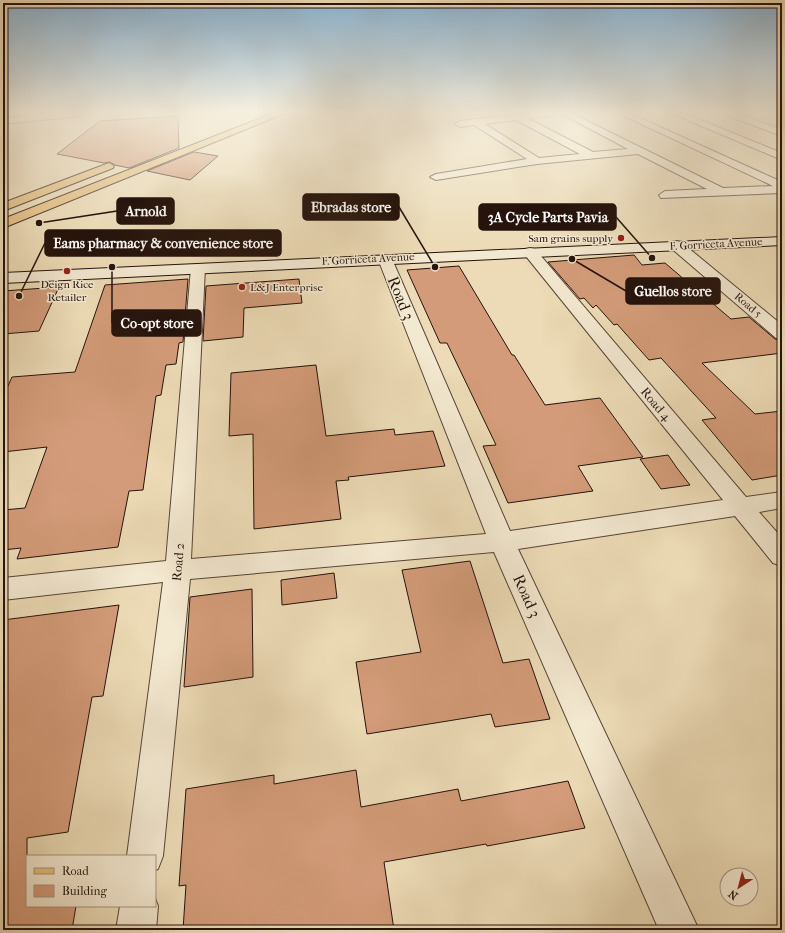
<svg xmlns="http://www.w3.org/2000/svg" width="785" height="933" viewBox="0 0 785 933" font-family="'IM FELL French Canon',serif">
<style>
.building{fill:#d39b79;stroke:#25130c}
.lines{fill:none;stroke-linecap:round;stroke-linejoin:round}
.street-casing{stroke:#574536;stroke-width:2}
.secondary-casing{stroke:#25130c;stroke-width:2}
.primary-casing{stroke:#25130c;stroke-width:2}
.street{fill:#f3e8d0;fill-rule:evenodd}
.secondary{fill:#f3e8d0;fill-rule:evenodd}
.primary{fill:#e6be7b;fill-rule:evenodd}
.poi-dot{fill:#8f2418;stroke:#f3e8d0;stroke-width:1.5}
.labels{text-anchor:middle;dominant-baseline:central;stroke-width:3;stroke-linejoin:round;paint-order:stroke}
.far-poi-label{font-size:11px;fill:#25130c;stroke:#f3e8d0;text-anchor:end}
.far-street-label{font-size:11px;fill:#25130c;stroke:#f3e8d0}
.street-label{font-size:13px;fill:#25130c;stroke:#f3e8d0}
.near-street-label{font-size:16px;fill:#25130c;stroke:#f3e8d0}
.leader{fill:none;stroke:#25130c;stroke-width:1.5}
.callout-dot{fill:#25130c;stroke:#f3e8d0;stroke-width:1.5}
.callout{fill:#25130c;stroke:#25130c;stroke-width:1.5}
.callout-label{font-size:14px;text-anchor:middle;font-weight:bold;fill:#fff}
</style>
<rect width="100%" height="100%" fill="#ecdbb6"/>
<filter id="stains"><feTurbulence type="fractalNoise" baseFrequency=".005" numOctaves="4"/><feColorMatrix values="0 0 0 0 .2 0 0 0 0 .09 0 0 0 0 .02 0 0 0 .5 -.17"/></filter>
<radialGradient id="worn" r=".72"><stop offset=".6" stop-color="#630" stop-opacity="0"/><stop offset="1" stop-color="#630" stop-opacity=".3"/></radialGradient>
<g class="building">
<path d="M178,116L179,148L129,168L115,165L110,162L104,163L57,154L100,121Z"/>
<path d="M194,152L218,156L190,180L147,171Z"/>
<path d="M634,255L642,265L665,263L731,319L749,317L775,339L782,340V353L702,363L755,414L782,411V475L752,480L702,420L716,418L661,358L649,360L617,324L614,325L596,305L593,308L584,298L580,299L548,262Z"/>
<path d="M459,266L512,355H514L545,405L600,398L643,457L578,466L593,491L508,503L483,446L496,445L447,343H440L407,270Z"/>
<path d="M188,279L183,342L179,343L176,364L166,365L161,395L156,396L143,490L129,491L118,547L17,559L21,548L3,550V510L25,508L47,447L3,452V397L12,377L75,372L105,285Z"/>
<path d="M299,279L302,303L244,308L243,337L203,341L206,286Z"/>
<path d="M59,287L39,331L3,334V291Z"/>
<path d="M316,365L326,436L394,429L395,435L433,431L445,466L348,477L349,480L336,481L341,519L254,529L253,434L229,436L231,373Z"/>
<path d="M668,455L677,468L690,485L661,489L640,459Z"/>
<path d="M470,561L503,663L529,659L550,719L495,727L491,714L367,734L356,662L421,652L402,570Z"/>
<path d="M334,573L337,598L282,605L281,580Z"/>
<path d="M252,589L253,677L184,687L190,597Z"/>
<path d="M119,605L103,696L92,697L68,832L27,838V906H76L72,930H3V620Z"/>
<path d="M356,770L361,807L458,789L461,801L568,781L585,828L487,846L486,844L384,862L394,930H183L186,885L179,886L186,789L274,775V784Z"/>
</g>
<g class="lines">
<g class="street-casing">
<g id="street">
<path d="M55,113H84L80,116L3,124V118Z"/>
<path d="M528,113H553L549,116L527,118L593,152L628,149L560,113H571L723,188L773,186L618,113H629L782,182V193L661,198L659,195L665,191L707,189L638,154L537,164L436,180L430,177L436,174L527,159L474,125L460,127L455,124L460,121ZM516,120L580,154L539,158L485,124Z"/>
<path d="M671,113H683L782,153V160Z"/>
<path d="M724,113H736L782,130V136L725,115Z"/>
<path d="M676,241L681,242L782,325V339L776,338L671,248L669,245L671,242Z"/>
<path d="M530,248L535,249L746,497L782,492V508L759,512L782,538V566L773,563L735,516L518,549L699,930H659L494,552L190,579L163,856L158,869L155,870V856H127L163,582L3,600V578L166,561L191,268L193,265H203L205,268L191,559L486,534L378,259L380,256H390L392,259L510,531L723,500L525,255L523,252L525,249Z"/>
<path d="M155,898L158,906L156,930H116L120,906H155Z"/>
</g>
</g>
<g class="secondary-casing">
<path id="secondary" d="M782,237V245L3,283V273Z"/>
</g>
<g class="primary-casing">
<g id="primary">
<path d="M274,113H286L3,228V219Z"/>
<path d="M109,163L114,166L113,168L3,211V203Z"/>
</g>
</g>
<use href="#street" class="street"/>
<use href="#secondary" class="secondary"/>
<use href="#primary" class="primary"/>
</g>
<linearGradient id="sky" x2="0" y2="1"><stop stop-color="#8bb6d6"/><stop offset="0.46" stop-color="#f6efde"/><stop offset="1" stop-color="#f6efde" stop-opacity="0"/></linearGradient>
<rect width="785" height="244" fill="url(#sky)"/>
<g class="poi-dot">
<circle cx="621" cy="238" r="4"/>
<circle cx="67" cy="271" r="4"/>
<circle cx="242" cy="287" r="4"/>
</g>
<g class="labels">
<g class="far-poi-label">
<text x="613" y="238">Sam grains supply</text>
<text x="67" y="284" text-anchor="middle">Deign Rice<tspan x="67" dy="13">Retailer</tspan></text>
<text x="250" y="287" text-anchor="start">L&amp;J Enterprise</text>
</g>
<g class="far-street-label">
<text transform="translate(716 244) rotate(-3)">F. Gorriceta Avenue</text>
<text transform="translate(368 259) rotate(-3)">F. Gorriceta Avenue</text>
<text transform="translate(748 305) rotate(40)">Road 5</text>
</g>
<g class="street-label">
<text transform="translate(656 404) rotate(50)">Road 4</text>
<text transform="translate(178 562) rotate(-85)">Road 2</text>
</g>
<g class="near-street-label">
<text transform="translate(401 298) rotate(68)">Road 3</text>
<text transform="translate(527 596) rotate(66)">Road 3</text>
</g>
</g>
<path class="leader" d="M435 267L399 207M39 223L117 211M652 258L616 217M19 296L45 243M572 259L626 291M112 267L112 323"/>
<g class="callout-dot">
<circle cx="435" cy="267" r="4"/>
<circle cx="39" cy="223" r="4"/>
<circle cx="652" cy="258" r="4"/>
<circle cx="19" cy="296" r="4"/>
<circle cx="572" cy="259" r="4"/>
<circle cx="112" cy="267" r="4"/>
</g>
<g class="callout">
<rect x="303" y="194" width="96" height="26" rx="4"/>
<rect x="117" y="198" width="57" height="26" rx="4"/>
<rect x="479" y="204" width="137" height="26" rx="4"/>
<rect x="45" y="230" width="236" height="26" rx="4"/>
<rect x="626" y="278" width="94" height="26" rx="4"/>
<rect x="112" y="310" width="89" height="26" rx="4"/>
</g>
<g class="callout-label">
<text x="351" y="212">Ebradas store</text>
<text x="146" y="216">Arnold</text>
<text x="548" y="222">3A Cycle Parts Pavia</text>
<text x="163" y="248">Eams pharmacy &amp; convenience store</text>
<text x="673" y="296">Guellos store</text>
<text x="157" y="328">Co-opt store</text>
</g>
<rect width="785" height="933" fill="none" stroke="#ecdbb6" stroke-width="16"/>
<rect x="4" y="4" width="777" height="925" fill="none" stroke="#25130c" stroke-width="2"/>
<rect x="8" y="8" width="769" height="917" fill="none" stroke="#25130c"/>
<rect x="26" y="855" width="130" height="52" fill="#f3e8d0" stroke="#a19382"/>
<rect x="34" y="868" width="20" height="6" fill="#e6be7b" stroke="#a19382"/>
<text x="62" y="875" font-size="12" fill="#25130c">Road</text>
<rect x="34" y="885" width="20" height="12" fill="#d39b79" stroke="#a19382"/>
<text x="62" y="895" font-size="12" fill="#25130c">Building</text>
<g transform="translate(739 887) rotate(216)"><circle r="19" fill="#f3e8d0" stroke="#a19382"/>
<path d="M0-3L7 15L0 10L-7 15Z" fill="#8f2418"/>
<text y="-6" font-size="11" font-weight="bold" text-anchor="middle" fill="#25130c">N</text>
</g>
<rect width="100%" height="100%" filter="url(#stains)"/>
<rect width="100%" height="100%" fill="url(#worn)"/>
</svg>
